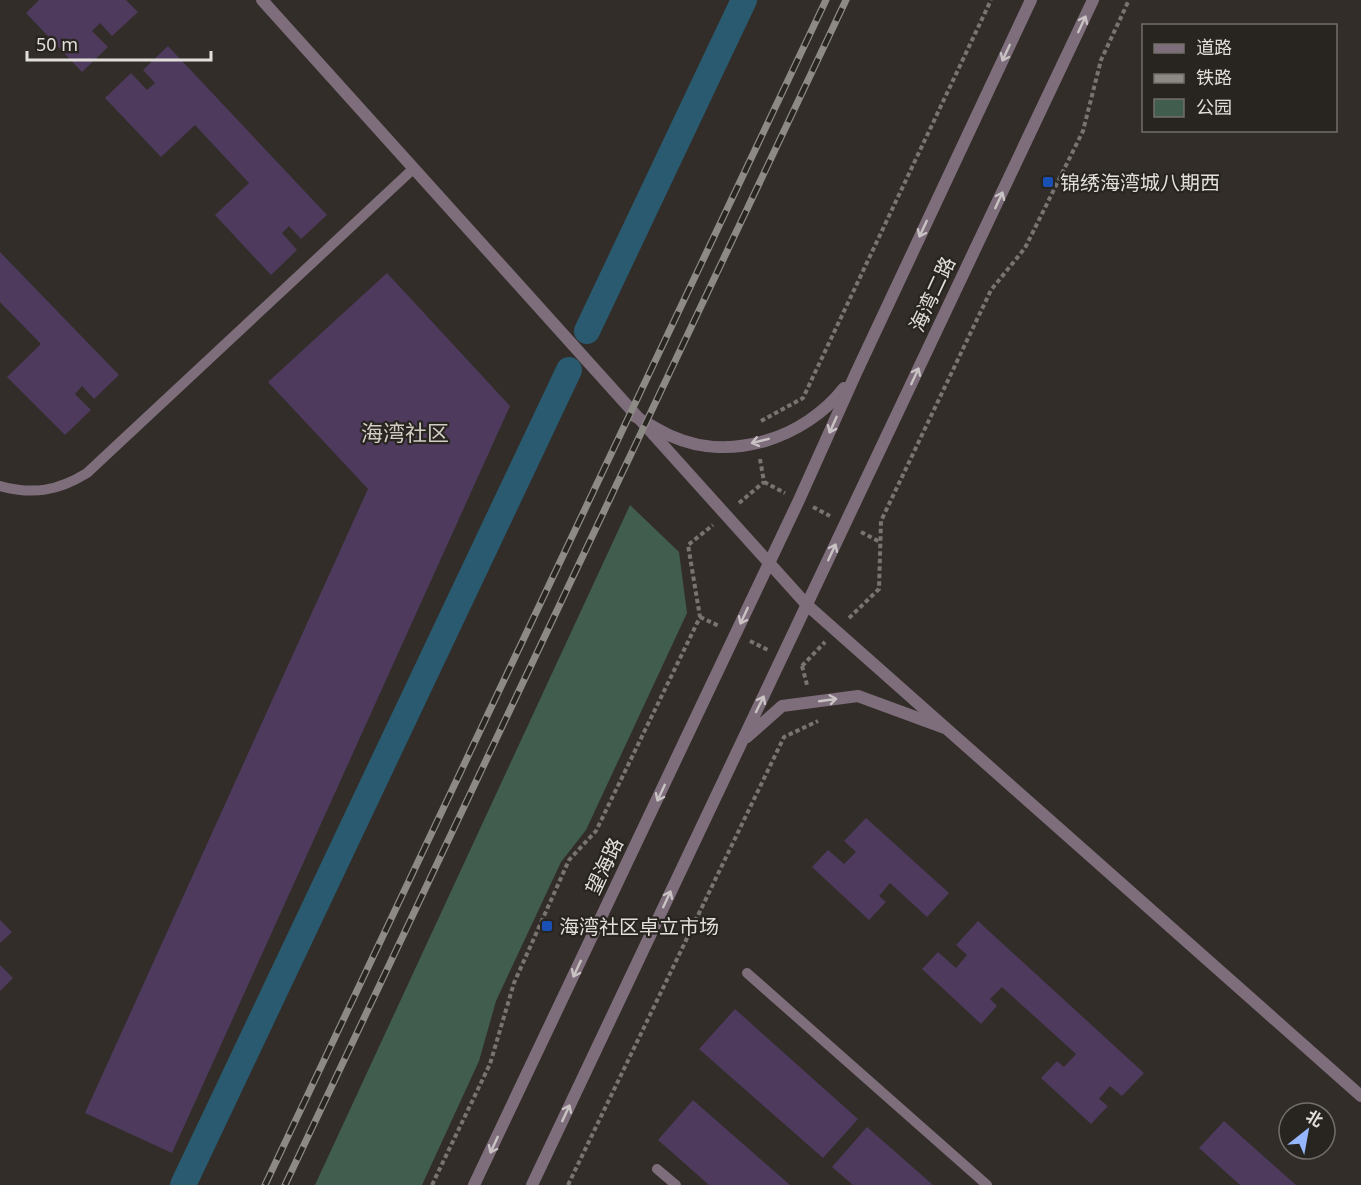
<svg xmlns="http://www.w3.org/2000/svg" width="1361" height="1185" viewBox="0 0 1361 1185" font-family="'Noto Sans','Noto Sans SC',sans-serif">
<style>
.green{fill:#415d4e}
.lines{fill:none;stroke-linecap:round;stroke-linejoin:round}
.canal{stroke:#2a5a6f;stroke-width:26}
.building{fill:#4d3a5d}
.path{stroke:#78746f;stroke-width:4;stroke-dasharray:4.5 3;stroke-linecap:butt}
.service{stroke:#7e6e7c;stroke-width:10}
.minor{stroke:#7e6e7c;stroke-width:12}
.tertiary{stroke:#7e6e7c;stroke-width:12}
.rail-casing{stroke:#8d8985;stroke-width:7}
.rail{stroke:#28241f;stroke-width:4.5;stroke-dasharray:14;stroke-linecap:butt}
.oneway{stroke:#c9c3c3}
.transit-dot{fill:#1a4fb4;stroke:#28241f;stroke-width:2}
.labels{text-anchor:middle;dominant-baseline:central;stroke-width:4.5;stroke-linejoin:round;paint-order:stroke}
.poi-label{font-size:20px;fill:#e2dfdb;stroke:#28241f;text-anchor:start}
.street-label{font-size:20px;fill:#e2dfdb;stroke:#28241f}
.quarter-label{font-size:22px;fill:#d2ccc5;stroke:#28241f}
</style>
<rect width="100%" height="100%" fill="#322d28"/>
<path class="green" d="M630,505L679,552L687,613L586,830L561,862L496,1001L479,1061L422,1185H315Z"/>
<g class="lines">
<g class="canal">
<path d="M587,331L744,0"/>
<path d="M183,1185L569,370"/>
</g>
</g>
<g class="building">
<path d="M39,0H126L138,12L112,36L100,23L92,31L108,47L82,72L26,13Z"/>
<path d="M168,46L327,215L301,239L289,226L282,233L297,250L271,275L215,215L249,183L195,125L161,157L105,98L131,73L147,90L155,83L143,70Z"/>
<path d="M0,252L119,375L94,399L82,386L75,394L91,410L65,435L7,377L41,344L0,302Z"/>
<path d="M387,273L510,406L172,1153L85,1113L368,489L268,382Z"/>
<path d="M866,818L949,893L927,917L890,883L879,896L886,902L869,920L812,867L828,850L844,864L856,852L844,841Z"/>
<path d="M0,920L12,932L0,943Z"/>
<path d="M978,921L1144,1073L1122,1096L1110,1086L1099,1099L1108,1106L1091,1124L1041,1078L1057,1061L1064,1067L1076,1054L1002,987L990,999L997,1006L981,1024L922,969L938,952L956,968L967,955L956,945Z"/>
<path d="M0,965L13,978L0,991Z"/>
<path d="M735,1009L858,1119L823,1158L699,1049Z"/>
<path d="M693,1100L790,1185H709L658,1140Z"/>
<path d="M1224,1121L1296,1185H1240L1199,1148Z"/>
<path d="M867,1127L933,1185H853L832,1167Z"/>
</g>
<g class="lines">
<g class="path">
<path d="M761,421L803,398L991,0"/>
<path d="M760,459L764,482"/>
<path d="M764,482L785,493"/>
<path d="M739,503L764,482"/>
<path d="M813,507L830,516"/>
<path d="M861,532L880,542"/>
<path d="M700,617L719,626"/>
<path d="M849,618L879,589L881,521L991,290L1025,248L1083,131L1101,60L1129,0"/>
<path d="M750,641L768,650"/>
<path d="M802,666L825,642"/>
<path d="M802,666L807,685"/>
<path d="M432,1185L490,1064L514,983L569,860L596,831L700,617L688,545L713,525"/>
<path d="M568,1185L784,737L818,721"/>
</g>
<g class="service">
<path d="M0,486C33,495 58,491 87,473L413,169"/>
<path d="M747,973L987,1185"/>
<path d="M657,1169L676,1185"/>
</g>
<path class="minor" d="M262,0L807,605L1361,1096"/>
<g class="tertiary">
<path d="M634,416C646,422 658,430 671,436C731,463 805,438 844,388"/>
<path d="M747,737L782,706L858,696L945,728"/>
<path d="M474,1185L799,500L856,373L1031,0"/>
<path d="M532,1185L1093,0"/>
</g>
<g class="rail-casing">
<g id="rail">
<path d="M265,1185L826,0"/>
<path d="M285,1185L846,0"/>
</g>
</g>
<use href="#rail" class="rail"/>
</g>
<defs><path id="oneway-shaft" d="M-6 0H5M1.5-3L5.5 0L1.5 3" fill="none" stroke-width="1.6" stroke-linecap="round" stroke-linejoin="round" transform="scale(1.5)"/></defs>
<g class="oneway">
<use href="#oneway-shaft" transform="translate(1082 24) rotate(-65)"/>
<use href="#oneway-shaft" transform="translate(1006 53) rotate(115)"/>
<use href="#oneway-shaft" transform="translate(999 200) rotate(-65)"/>
<use href="#oneway-shaft" transform="translate(923 229) rotate(115)"/>
<use href="#oneway-shaft" transform="translate(915 376) rotate(-65)"/>
<use href="#oneway-shaft" transform="translate(833 425) rotate(114)"/>
<use href="#oneway-shaft" transform="translate(760 441) rotate(166)"/>
<use href="#oneway-shaft" transform="translate(832 552) rotate(-65)"/>
<use href="#oneway-shaft" transform="translate(744 616) rotate(115)"/>
<use href="#oneway-shaft" transform="translate(828 700) rotate(-8)"/>
<use href="#oneway-shaft" transform="translate(760 704) rotate(-64)"/>
<use href="#oneway-shaft" transform="translate(661 793) rotate(115)"/>
<use href="#oneway-shaft" transform="translate(667 899) rotate(-65)"/>
<use href="#oneway-shaft" transform="translate(577 969) rotate(115)"/>
<use href="#oneway-shaft" transform="translate(566 1113) rotate(-65)"/>
<use href="#oneway-shaft" transform="translate(494 1145) rotate(115)"/>
</g>
<g class="transit-dot">
<rect x="1042" y="176" width="12" height="12" rx="3"/>
<rect x="541" y="920" width="12" height="12" rx="3"/>
</g>
<g class="labels">
<g class="poi-label">
<text x="1060" y="182">锦绣海湾城八期西</text>
<text x="559" y="926">海湾社区卓立市场</text>
</g>
<g class="street-label">
<text transform="translate(932 294) rotate(-65)">海湾二路</text>
<text transform="translate(604 866) rotate(-65)">望海路</text>
</g>
<g class="quarter-label">
<text x="405" y="432">海湾社区</text>
</g>
</g>
<rect x="1142" y="24" width="195" height="108" fill="#28241f" stroke="#726f6a" stroke-width="1.5"/>
<rect x="1154" y="44" width="30" height="9" fill="#7e6e7c" stroke="#726f6a" stroke-width="1.5"/>
<text x="1196" y="54" font-size="18" fill="#e2dfdb">道路</text>
<rect x="1154" y="74" width="30" height="9" fill="#8d8985" stroke="#726f6a" stroke-width="1.5"/>
<text x="1196" y="84" font-size="18" fill="#e2dfdb">铁路</text>
<rect x="1154" y="99" width="30" height="18" fill="#415d4e" stroke="#726f6a" stroke-width="1.5"/>
<text x="1196" y="114" font-size="18" fill="#e2dfdb">公园</text>
<g transform="translate(1307 1131) rotate(31)"><circle r="28" fill="#28241f" stroke="#726f6a" stroke-width="1.5"/>
<path d="M0-4.5L10 22L0 15L-10 22Z" fill="#96b6fd"/>
<text y="-9" font-size="16" font-weight="bold" text-anchor="middle" fill="#e2dfdb">北</text>
</g>
<path d="M27 51v9h184v-9" fill="none" stroke="#e2dfdb" stroke-width="3"/>
<text x="36" y="51" font-size="18" fill="#e2dfdb" stroke="#28241f" stroke-width="4.5" paint-order="stroke">50 m</text>
</svg>
